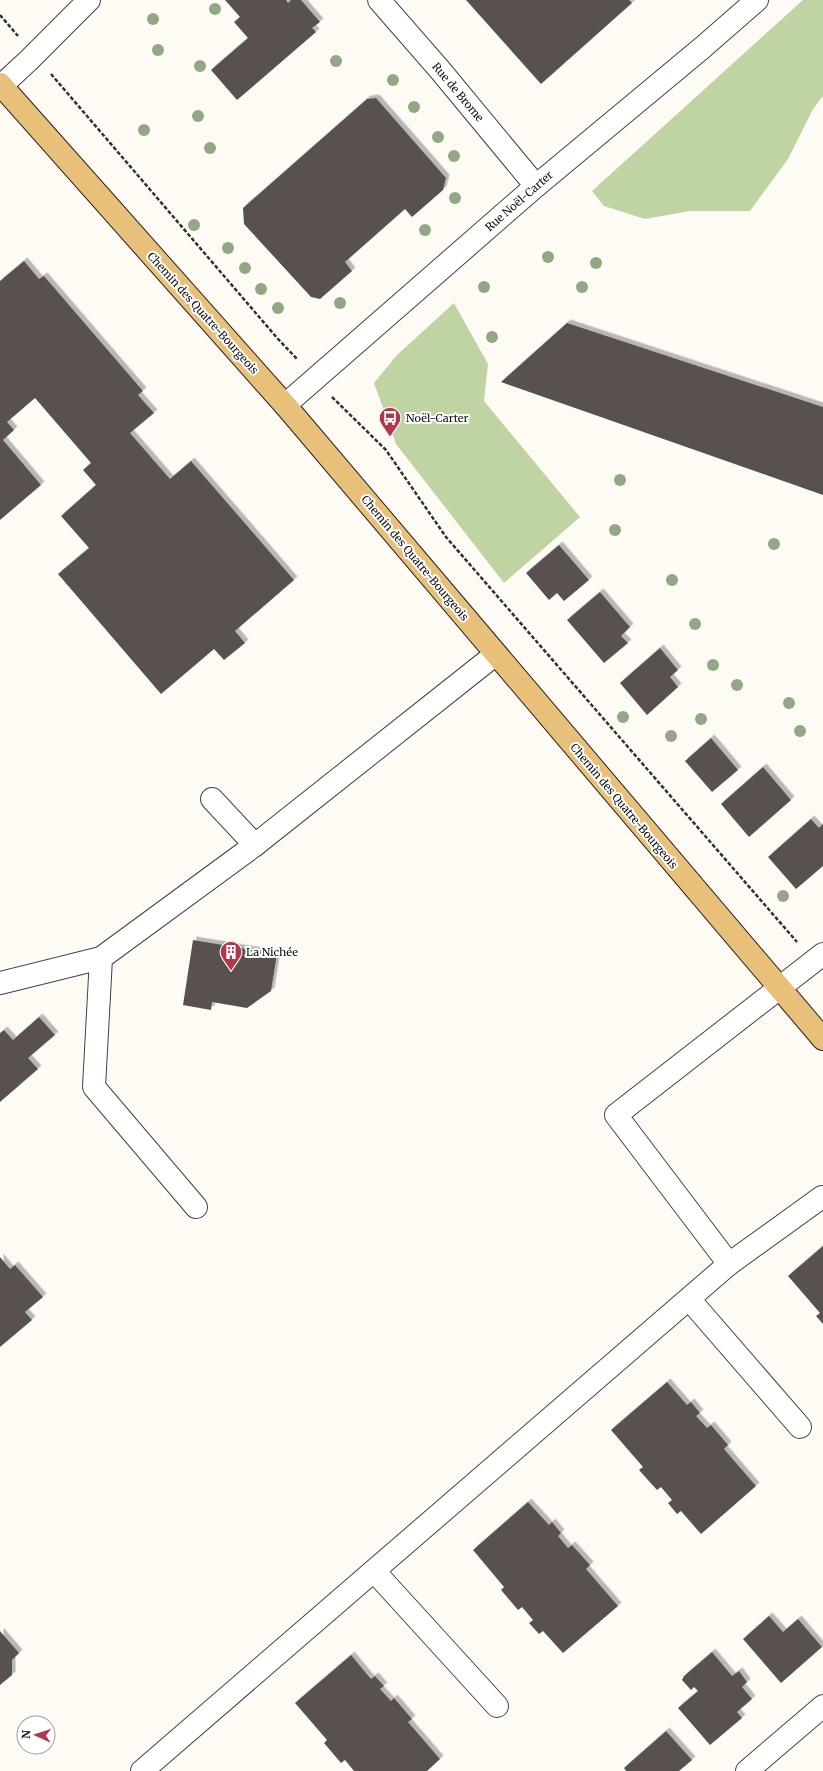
<svg xmlns="http://www.w3.org/2000/svg" width="823" height="1771" viewBox="0 0 823 1771" font-family="Merriweather,serif">
<style>
.forest{fill:#bfd4a2}
.building{fill:#58514e;filter:url(#shadow)}
.lines{fill:none;stroke-linecap:round;stroke-linejoin:round}
.minor-casing{stroke:#434343;stroke-width:24}
.major-casing{stroke:#212121;stroke-width:24}
.path{stroke:#323232;stroke-width:2.5;stroke-dasharray:4 2;stroke-linecap:butt}
.minor{stroke:#fff;stroke-width:22}
.major{stroke:#e9c07a;stroke-width:22}
.tree{fill:#92a784}
.labels{text-anchor:middle;dominant-baseline:central;stroke-width:4;stroke-linejoin:round;paint-order:stroke}
.street-label{font-size:11px;fill:#101010;stroke:#fff}
.poi-label{font-size:11px;fill:#101010;stroke:#fff;text-anchor:start}
</style>
<defs>
<filter id="shadow"><feDropShadow dx="3.5" dy="-3.5" stdDeviation="0" flood-color="#0004"/></filter>
</defs>
<rect width="100%" height="100%" fill="#fefbf5"/>
<g class="forest">
<path d="M803,0H823V96L813,109L788,159L750,211H690L645,219L604,206L592,191Z"/>
<path d="M454,303L488,364L484,401L580,517L504,583L396,444L374,383L397,355Z"/>
</g>
<g class="building">
<path d="M225,0H286L288,3L291,0H301L320,22L312,28L316,32L237,100L211,70L248,38L234,22L240,17Z"/>
<path d="M466,0H629L632,3L541,84Z"/>
<path d="M376,98L446,178L443,190L412,217L405,209L345,262L352,271L320,299L311,297L244,224L243,208L367,99Z"/>
<path d="M24,261L39,279L44,276L143,391L138,395L154,413L130,433L170,479L191,461L294,580L235,631L245,643L224,660L214,649L161,694L58,574L89,548L61,516L96,485L83,470L91,463L35,398L7,422L14,430L3,440L41,485L0,520V281Z"/>
<path d="M567,323L823,407V495L501,382Z"/>
<path d="M559,545L589,580L564,601L557,593L549,600L526,573Z"/>
<path d="M600,592L630,627L621,636L628,643L604,663L567,620Z"/>
<path d="M660,648L678,670L670,677L678,687L647,715L620,683Z"/>
<path d="M711,738L738,770L712,792L685,761Z"/>
<path d="M763,767L791,800L749,837L721,804Z"/>
<path d="M811,819L819,828L823,824V866L796,889L768,857Z"/>
<path d="M193,940L277,954L271,991L247,1008L212,1002L211,1010L183,1005Z"/>
<path d="M39,1017L55,1035L28,1058L38,1069L0,1102V1033L4,1030L13,1040Z"/>
<path d="M823,1246V1324L816,1316L820,1313L788,1276Z"/>
<path d="M0,1257L10,1269L15,1265L43,1297L25,1312L32,1320L0,1347Z"/>
<path d="M667,1382L687,1405L691,1402L700,1413L696,1416L707,1428L711,1425L728,1445L724,1449L756,1486L701,1534L681,1511L677,1514L668,1503L672,1500L661,1487L657,1490L639,1470L643,1467L611,1430Z"/>
<path d="M528,1502L549,1525L552,1522L561,1533L558,1536L568,1548L572,1545L590,1565L586,1569L618,1606L563,1653L543,1631L539,1634L529,1623L533,1620L522,1607L518,1610L501,1590L504,1587L473,1550Z"/>
<path d="M769,1616L783,1632L798,1619L822,1647L781,1683L743,1639Z"/>
<path d="M0,1631L19,1653L12,1660V1675L0,1685Z"/>
<path d="M712,1652L732,1676L739,1671L747,1682L742,1687L752,1699L737,1712L742,1718L710,1745L678,1708L698,1691L694,1687L691,1690L682,1680L684,1676Z"/>
<path d="M351,1655L371,1679L375,1676L384,1686L380,1689L391,1701L394,1698L412,1719L408,1722L440,1759L427,1771H354L345,1760L341,1763L324,1743L327,1740L295,1703Z"/>
<path d="M666,1731L692,1760L679,1771H626L624,1768Z"/>
</g>
<g class="lines">
<g class="minor-casing">
<g id="minor">
<path d="M379,0L440,70L536,186"/>
<path d="M0,87L28,61L89,0"/>
<path d="M285,405L536,186L702,48L757,0"/>
<path d="M212,799L255,845"/>
<path d="M101,958L94,1087L196,1207"/>
<path d="M0,983L101,958L255,845L496,654"/>
<path d="M729,1264L822,1197"/>
<path d="M689,1299L800,1427"/>
<path d="M374,1571L497,1706"/>
<path d="M142,1771L729,1264L616,1115L823,954"/>
<path d="M747,1771L823,1706"/>
</g>
</g>
<g class="major-casing">
<path id="major" d="M0,84L285,405L823,1039"/>
</g>
<g class="path">
<path d="M0,15L18,36"/>
<path d="M51,74L278,339L298,360"/>
<path d="M332,397L386,450L446,537L797,942"/>
</g>
<use href="#minor" class="minor"/>
<use href="#major" class="major"/>
</g>
<g class="tree">
<circle cx="215" cy="9" r="6"/>
<circle cx="153" cy="19" r="6"/>
<circle cx="158" cy="50" r="6"/>
<circle cx="336" cy="61" r="6"/>
<circle cx="200" cy="66" r="6"/>
<circle cx="393" cy="80" r="6"/>
<circle cx="414" cy="107" r="6"/>
<circle cx="198" cy="116" r="6"/>
<circle cx="144" cy="130" r="6"/>
<circle cx="438" cy="137" r="6"/>
<circle cx="210" cy="148" r="6"/>
<circle cx="454" cy="156" r="6"/>
<circle cx="455" cy="198" r="6"/>
<circle cx="194" cy="225" r="6"/>
<circle cx="425" cy="230" r="6"/>
<circle cx="228" cy="248" r="6"/>
<circle cx="548" cy="257" r="6"/>
<circle cx="596" cy="263" r="6"/>
<circle cx="245" cy="268" r="6"/>
<circle cx="484" cy="287" r="6"/>
<circle cx="582" cy="287" r="6"/>
<circle cx="261" cy="289" r="6"/>
<circle cx="340" cy="303" r="6"/>
<circle cx="278" cy="308" r="6"/>
<circle cx="492" cy="337" r="6"/>
<circle cx="620" cy="480" r="6"/>
<circle cx="615" cy="530" r="6"/>
<circle cx="774" cy="544" r="6"/>
<circle cx="672" cy="580" r="6"/>
<circle cx="695" cy="624" r="6"/>
<circle cx="713" cy="665" r="6"/>
<circle cx="737" cy="685" r="6"/>
<circle cx="789" cy="703" r="6"/>
<circle cx="623" cy="717" r="6"/>
<circle cx="701" cy="719" r="6"/>
<circle cx="800" cy="731" r="6"/>
<circle cx="671" cy="736" r="6"/>
<circle cx="783" cy="896" r="6"/>
</g>
<defs>
<g id="bus-pin" transform="scale(1.15)"><path d="M0 17L-7.5 6A9.5 9.5 0 1 1 7.5 6Z" fill="#b1374c" stroke="#fff"/><path d="M-5-6H5V4H4V6H2V4H-2V6H-4V4H-5ZM-3.5-4V0h7V-4ZM-3.5 1.2v1.5H-2V1.2ZM2 1.2v1.5H3.5V1.2Z" fill="#fff"/></g>
<g id="building-pin" transform="scale(1.15)"><path d="M0 17L-7.5 6A9.5 9.5 0 1 1 7.5 6Z" fill="#b1374c" stroke="#fff"/><path d="M-4-6H4V6H1V3H-1V6H-4ZM-2.5-4.3h1.7v1.8h-1.7ZM.8-4.3h1.7v1.8H.8ZM-2.5-1h1.7V.8h-1.7ZM.8-1h1.7V.8H.8Z" fill="#fff"/></g>
</defs>
<g fill-rule="evenodd">
<use href="#bus-pin" x="390" y="418"/>
<use href="#building-pin" x="231" y="952"/>
</g>
<g class="labels">
<g class="street-label">
<text transform="translate(458 92) rotate(50)">Rue de Brome</text>
<text transform="translate(519 201) rotate(-41)">Rue Noël-Carter</text>
<text transform="translate(203 313) rotate(48)">Chemin des Quatre-Bourgeois</text>
<text transform="translate(415 558) rotate(50)">Chemin des Quatre-Bourgeois</text>
<text transform="translate(624 806) rotate(50)">Chemin des Quatre-Bourgeois</text>
</g>
<g class="poi-label">
<text x="406" y="418">Noël-Carter</text>
<text x="246" y="952">La Nichée</text>
</g>
</g>
<g transform="translate(36 1735) rotate(273)"><circle r="19" fill="#ffffff" stroke="#9f9f9f"/>
<path d="M0-3L7 15L0 10L-7 15Z" fill="#b1374c"/>
<text y="-6" font-size="11" font-weight="bold" text-anchor="middle" fill="#101010">N</text>
</g>
</svg>
